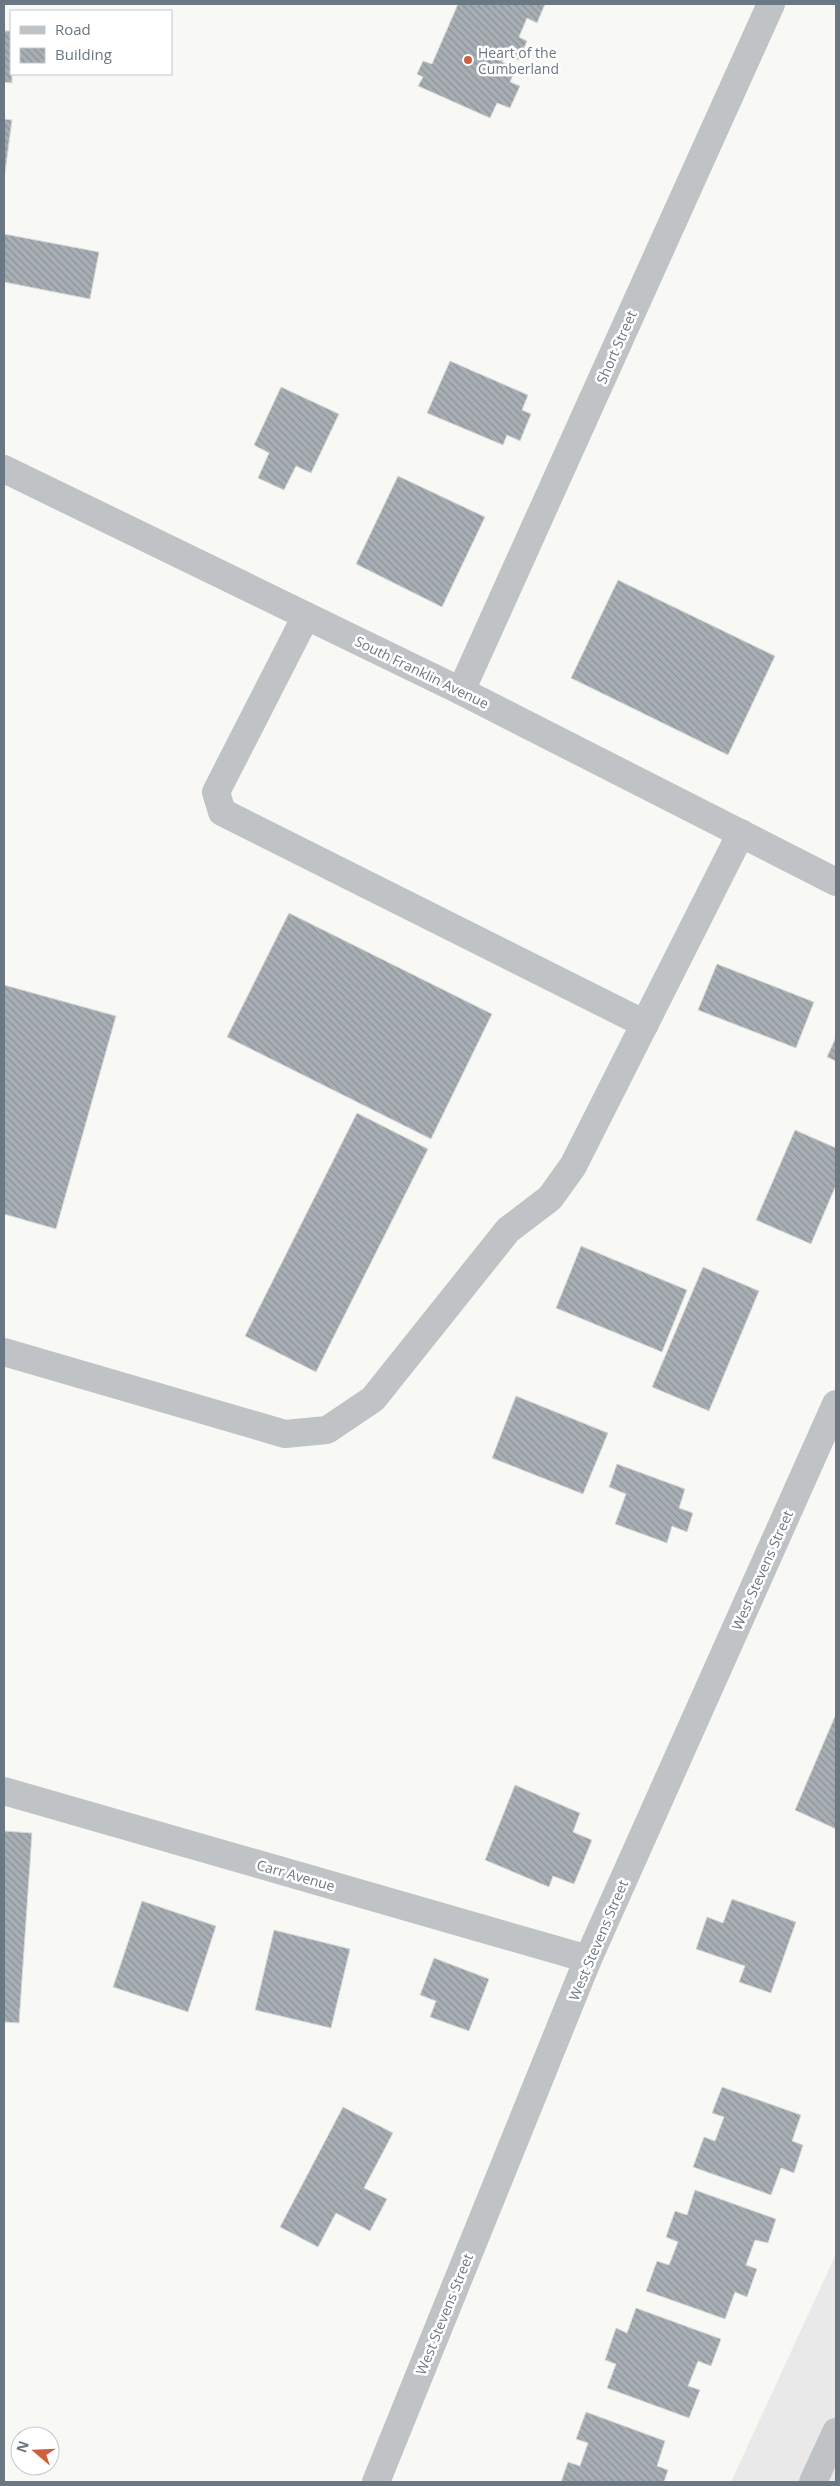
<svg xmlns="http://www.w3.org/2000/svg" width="840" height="2486" viewBox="0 0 840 2486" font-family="'Open Sans',sans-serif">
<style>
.built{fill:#e8e9e8}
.building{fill:url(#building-back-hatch);stroke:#d9d9d8}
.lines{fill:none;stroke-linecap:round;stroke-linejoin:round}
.minor{stroke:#bfc3c6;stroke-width:28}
.poi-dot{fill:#cf603d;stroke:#fff;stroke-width:2}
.labels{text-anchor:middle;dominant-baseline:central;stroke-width:5;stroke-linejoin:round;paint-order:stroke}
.poi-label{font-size:14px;fill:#6a7883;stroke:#fff;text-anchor:start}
.street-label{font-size:14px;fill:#6a7883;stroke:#fff}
</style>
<defs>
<pattern id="building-back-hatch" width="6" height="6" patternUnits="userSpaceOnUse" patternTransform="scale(1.25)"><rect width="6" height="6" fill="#a7aeb4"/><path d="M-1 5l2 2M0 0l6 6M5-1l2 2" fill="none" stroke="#8c9298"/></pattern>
</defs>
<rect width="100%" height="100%" fill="#f8f8f5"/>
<path class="built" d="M836,2254V2482H731Z"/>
<g class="building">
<path d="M458,4H545L537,23L527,18L519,37L527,41L519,60L506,54L502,62L516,68L510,82L520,86L510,108L497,103L490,118L418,86L423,77L417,74L423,61L432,64Z"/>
<path d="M4,31H11L12,83L4,82Z"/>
<path d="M4,119L12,120L5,172H4Z"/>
<path d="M4,234L99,252L90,299L4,282Z"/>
<path d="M450,361L528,395L522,410L531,414L520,441L507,435L503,445L427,413Z"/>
<path d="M281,387L339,414L311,473L296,466L284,490L258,478L269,453L254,445Z"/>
<path d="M398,476L485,517L442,607L356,564Z"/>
<path d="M618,580L775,656L728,755L571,678Z"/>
<path d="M289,913L492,1014L431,1139L227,1037Z"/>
<path d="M717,964L814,1002L796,1048L698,1010Z"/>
<path d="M4,985L116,1016L56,1229L4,1214Z"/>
<path d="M836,1037V1061L827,1057Z"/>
<path d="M357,1113L428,1149L316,1372L245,1336Z"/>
<path d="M795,1130L836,1148V1185L811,1244L756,1220Z"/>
<path d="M581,1246L687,1290L662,1352L556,1308Z"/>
<path d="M703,1267L759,1291L709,1411L652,1387Z"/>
<path d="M516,1396L608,1433L583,1494L492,1458Z"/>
<path d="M617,1464L685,1489L679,1508L693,1513L687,1532L672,1526L667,1543L615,1524L626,1494L609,1487Z"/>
<path d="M836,1714V1829L795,1810Z"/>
<path d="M515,1785L580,1813L573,1832L592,1840L574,1884L553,1876L549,1887L485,1860Z"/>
<path d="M4,1831L32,1833L19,2023L4,2022Z"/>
<path d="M732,1899L796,1922L771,1993L739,1982L745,1966L696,1949L707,1917L723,1923Z"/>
<path d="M142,1901L216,1926L188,2012L113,1987Z"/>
<path d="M274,1930L350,1949L331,2028L255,2010Z"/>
<path d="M434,1958L489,1979L469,2031L430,2017L436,2001L420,1995Z"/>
<path d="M722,2087L801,2115L792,2141L803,2145L794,2173L781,2168L771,2195L693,2167L704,2137L715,2141L724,2117L712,2113Z"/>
<path d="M343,2107L393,2133L364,2188L387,2199L370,2231L336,2213L318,2247L280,2227Z"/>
<path d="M695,2190L776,2219L768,2243L755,2240L746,2265L757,2269L747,2297L735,2292L725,2319L646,2291L657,2261L669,2265L678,2242L666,2237L675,2211L687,2215Z"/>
<path d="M636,2308L721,2339L711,2366L698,2361L688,2386L700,2390L689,2418L607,2388L616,2364L605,2360L616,2328L627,2333Z"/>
<path d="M586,2412L665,2441L657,2466L668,2470L664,2482H561L568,2462L580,2466L588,2443L576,2439Z"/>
</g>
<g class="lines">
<g class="minor">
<path d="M4,469L461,691L836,882"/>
<path d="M306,616L216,792L222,812L645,1024"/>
<path d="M461,691L771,4"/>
<path d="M4,1352L285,1434L327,1430L373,1399L508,1230L550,1198L573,1166L741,833"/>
<path d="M4,1791L588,1959"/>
<path d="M376,2482L588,1959L836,1404"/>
<path d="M813,2482L836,2432"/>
</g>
</g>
<circle class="poi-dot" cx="468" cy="60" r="5"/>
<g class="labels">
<g class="poi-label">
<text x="478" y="52">Heart of the<tspan x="478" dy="16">Cumberland</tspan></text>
</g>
<g class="street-label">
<text transform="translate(616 347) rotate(-66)">Short Street</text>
<text transform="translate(422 672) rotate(26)">South Franklin Avenue</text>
<text transform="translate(762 1570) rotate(-66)">West Stevens Street</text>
<text transform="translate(296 1875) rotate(16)">Carr Avenue</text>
<text transform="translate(598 1940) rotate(-67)">West Stevens Street</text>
<text transform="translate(444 2314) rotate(-68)">West Stevens Street</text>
</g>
</g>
<rect width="840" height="2486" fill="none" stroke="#6a7883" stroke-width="10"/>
<rect x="10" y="10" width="162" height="65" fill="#ffffff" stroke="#c3c9cd"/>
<rect x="20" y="26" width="25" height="8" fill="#bfc3c6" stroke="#c3c9cd"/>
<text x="55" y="35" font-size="15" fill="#6a7883">Road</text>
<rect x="20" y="48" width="25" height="15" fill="url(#building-back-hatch)" stroke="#c3c9cd"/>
<text x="55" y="60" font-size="15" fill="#6a7883">Building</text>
<g transform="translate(35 2451) rotate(289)"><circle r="24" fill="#ffffff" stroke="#c3c9cd"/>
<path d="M0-4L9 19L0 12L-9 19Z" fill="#cf603d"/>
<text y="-8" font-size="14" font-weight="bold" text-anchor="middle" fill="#6a7883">N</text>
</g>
</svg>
